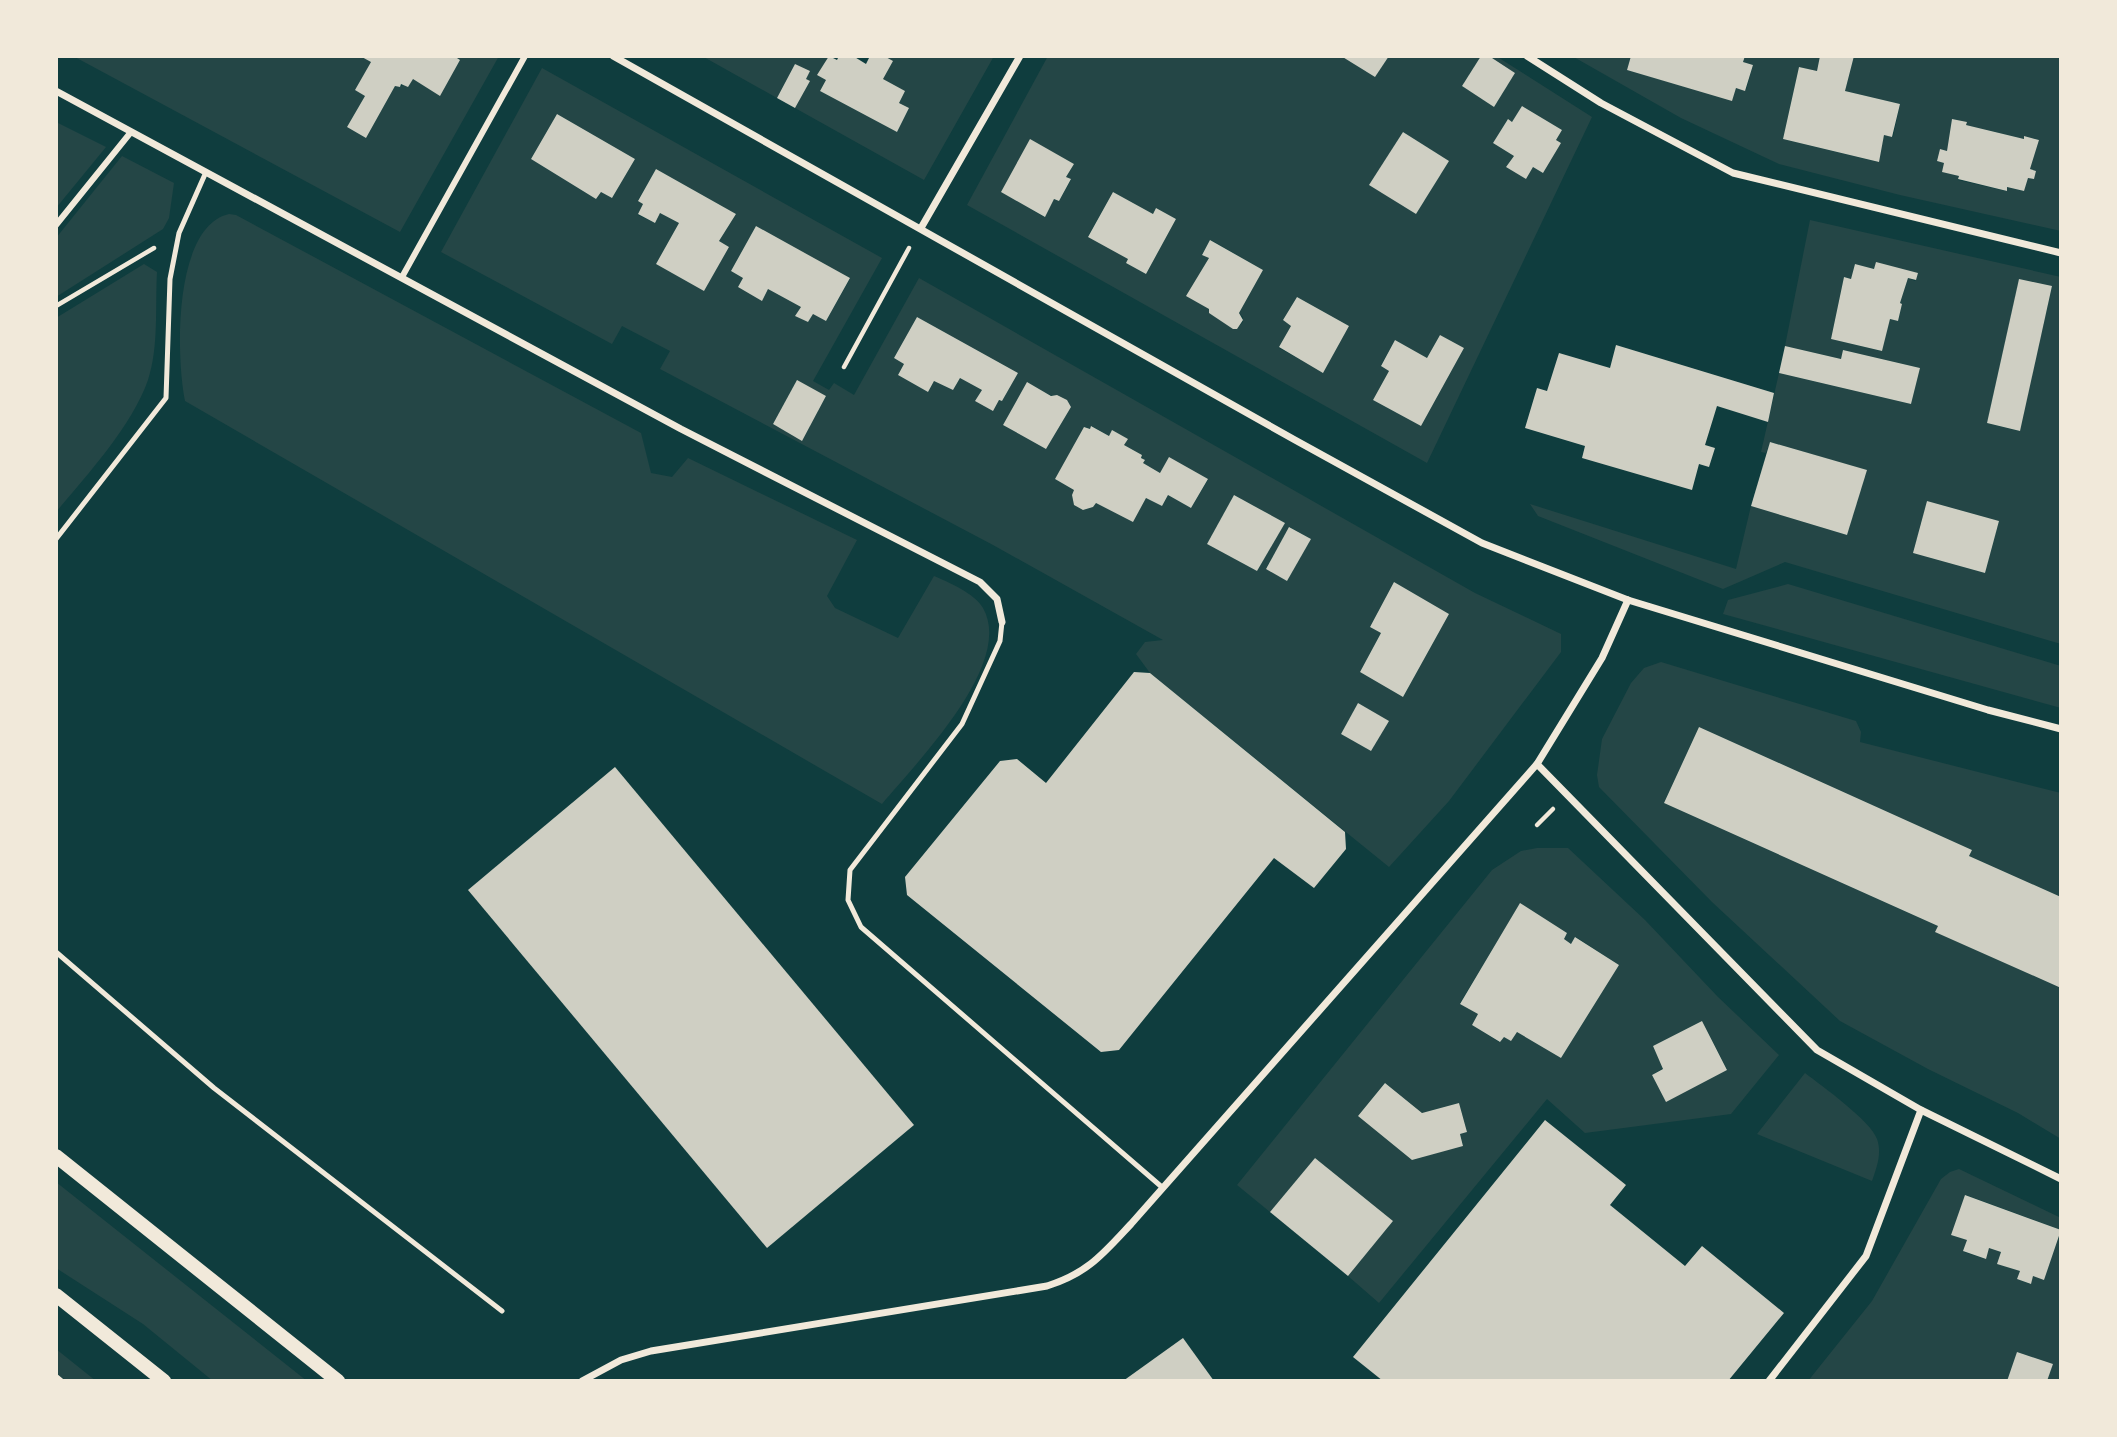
<svg xmlns="http://www.w3.org/2000/svg" width="2117" height="1437" viewBox="0 0 2117 1437" font-family="Lato,sans-serif">
<style>
.green{fill:#244646;fill-rule:evenodd}
.building{fill:#cfcfc3}
.lines{fill:none;stroke-linecap:round;stroke-linejoin:round}
.path{stroke:#f1e9da;stroke-width:4.5}
.service{stroke:#f1e9da;stroke-width:5}
.pedestrian{stroke:#f1e9da;stroke-width:6}
.minor{stroke:#f1e9da;stroke-width:7}
.secondary{stroke:#f1e9da;stroke-width:14}
</style>
<rect width="100%" height="100%" fill="#0f3d3e"/>
<g class="green">
<path d="M73,56H360L371,62L356,90L365,96L347,127L366,138L395,86L400,87L413,79L440,95L460,60L454,56H499L400,232Z"/>
<path d="M702,56H829L818,75L826,80L820,91L897,132L909,109L899,103L904,91L883,79L884,56H994L924,180L795,108L809,82L806,79L809,71L795,64L777,98Z"/>
<path d="M1048,56H1341L1375,77L1389,56H1481L1462,86L1494,107L1515,73L1489,56H1496L1592,117L1427,463L967,205ZM1522,106L1562,130L1556,140L1561,143L1543,173L1533,167L1526,179L1506,167L1514,156L1493,143L1507,120L1512,122ZM1403,132L1449,161L1416,214L1370,185ZM1030,140L1074,164L1066,177L1071,180L1059,201L1054,199L1044,217L1002,192ZM1113,192L1153,214L1156,208L1176,219L1146,274L1126,263L1128,259L1088,236ZM1211,240L1263,270L1239,313L1243,317V322L1236,329L1209,313V309L1187,296L1209,258L1202,254ZM1297,297L1349,326L1323,372L1279,348L1291,326L1283,320ZM1440,335L1464,348L1421,426L1373,400L1389,371L1381,365L1395,340L1427,358Z"/>
<path d="M1572,56H1631L1627,70L1732,100L1736,88L1746,90L1753,65L1743,62L1745,56H1820L1817,71L1799,67L1783,139L1878,162L1884,135L1893,137L1900,104L1845,91L1854,56H2061V231L1900,195L1779,164L1681,118ZM1952,119L1966,122V125L2024,139V136L2039,140L2030,169L2036,171L2034,179L2028,178L2023,191L2007,187L2006,191L1958,180L1959,176L1943,172L1944,163L1937,161L1940,149L1947,151Z"/>
<path d="M542,68L882,258L813,381L829,390L834,383L854,395L919,278L1475,593L1561,634V652L1449,801L1389,867L1150,673L1136,654L1145,642L1163,640L993,545L660,369L670,351L622,326L612,344L441,252ZM557,114L635,159L612,198L601,192L596,199L531,159ZM656,169L736,214L719,241L729,247L704,290L656,264L679,223L660,213L655,223L638,215L643,204L638,200ZM756,226L850,279L826,321L813,314L808,322L796,316L801,307L768,289L762,300L738,287L743,278L731,271ZM917,317L1018,373L1002,401H976L982,390L960,378L953,390L934,381L928,392L898,375L904,364L894,358ZM797,381L826,396L802,440L773,424ZM1027,383C1034,386 1041,391 1048,394C1058,398 1065,395 1071,407L1046,449L1003,425ZM1092,426L1109,436L1112,431L1127,439L1124,445L1142,455L1143,463L1160,473L1208,480L1191,508L1168,495L1162,506L1146,498L1133,521L1096,503L1093,507L1083,510L1074,505L1072,495L1074,490L1055,479L1085,427L1090,429ZM1234,495L1285,523L1257,571L1207,544ZM1290,527L1311,539L1287,581L1266,568ZM1394,582L1449,614L1403,697L1360,672L1381,633L1370,627ZM1358,703L1388,721L1371,751L1341,734Z"/>
<path d="M56,122L106,147L56,208Z"/>
<path d="M122,156L174,183L169,218L163,229L56,297V238Z"/>
<path d="M229,214L236,215L641,433L651,473L672,477L688,458L857,540L827,596L835,608L898,638L934,576C950,583 974,593 983,608C1015,664 915,764 882,804L185,401C176,357 173,227 229,214Z"/>
<path d="M1810,220L2061,277V644L1785,562L1723,589L1538,516L1530,504L1736,569L1751,506L1847,535L1866,470L1770,442L1766,453L1761,452L1779,373L1911,404L1920,368L1843,350L1841,359L1785,346ZM1855,264L1874,269L1918,273L1915,281L1908,278L1900,303L1902,304L1898,321L1890,319L1881,351L1831,339L1844,277L1851,279ZM2019,280L2052,287L2019,431L1987,423ZM1927,501L1999,521L1985,573L1913,553Z"/>
<path d="M144,264L157,272C155,307 159,346 148,380C132,426 87,475 56,512V318Z"/>
<path d="M1788,584L2061,666V708L1723,614L1728,600Z"/>
<path d="M1661,662L1856,721L1861,732L1860,742L2061,793V897L1969,856L1972,850L1699,727L1664,803L1938,926L1936,932L2061,988V1139L2018,1113L1928,1069L1840,1021L1712,902L1599,787L1597,775L1602,739L1631,683L1644,668Z"/>
<path d="M1537,848H1568L1645,920L1718,997L1779,1055L1731,1114L1585,1133L1547,1099L1379,1303L1348,1276L1393,1221L1315,1158L1270,1212L1237,1185L1492,870L1521,851ZM1520,904L1567,933L1564,939L1571,944L1576,937L1619,965L1561,1058L1517,1032L1504,1037L1499,1042L1472,1025L1478,1014L1460,1003ZM1702,1021L1727,1069L1666,1101L1652,1075L1663,1068L1653,1046ZM1385,1083L1422,1113L1459,1103L1467,1132L1460,1134L1463,1145L1412,1160L1358,1116Z"/>
<path d="M1805,1073C1822,1086 1871,1121 1877,1139C1882,1153 1877,1167 1872,1181L1757,1134Z"/>
<path d="M1959,1169L2061,1218V1230L1966,1195L1951,1235L1967,1240L1964,1252L1985,1259L1989,1248L2001,1252L1998,1264L2020,1271L2017,1279L2030,1284L2033,1276L2044,1279L2061,1231V1381H2047L2053,1364L2017,1352L2007,1381H1808L1872,1301L1941,1179L1950,1172Z"/>
<path d="M56,1182L307,1381H213L143,1324L56,1268Z"/>
<path d="M56,1349L96,1381H66L56,1373Z"/>
</g>
<g class="building">
<path d="M360,56H454L460,60L440,96L413,79L408,87L401,84L400,87L395,86L366,138L347,127L365,96L355,90L371,62Z"/>
<path d="M829,56L837,60L839,56H853L866,64L870,56H884L893,61L883,79L905,91L899,103L909,108L897,132L820,91L826,80L817,75Z"/>
<path d="M1341,56H1389L1375,77Z"/>
<path d="M1481,56H1489L1515,73L1494,107L1462,86Z"/>
<path d="M1631,56H1745L1743,62L1753,65L1745,91L1736,88L1732,101L1627,70Z"/>
<path d="M1820,56H1854L1845,91L1900,104L1892,137L1884,135L1879,162L1783,139L1799,67L1817,71Z"/>
<path d="M795,64L810,71L806,79L810,81L795,108L777,98Z"/>
<path d="M1522,106L1562,130L1556,140L1561,143L1543,173L1533,167L1526,179L1506,167L1514,156L1493,143L1508,119L1512,122Z"/>
<path d="M557,114L635,159L612,198L601,192L596,199L531,159Z"/>
<path d="M1952,119L1967,122L1966,125L2024,139V136L2039,140L2030,169L2036,171L2034,179L2028,178L2024,191L2007,187V191L1958,179L1959,176L1942,172L1944,163L1937,161L1940,149L1947,151Z"/>
<path d="M1403,132L1449,161L1416,214L1369,185Z"/>
<path d="M1030,139L1074,164L1066,177L1071,179L1059,201L1054,199L1045,217L1001,192Z"/>
<path d="M656,169L736,214L719,241L729,247L704,291L656,264L679,223L660,213L655,223L638,214L643,204L638,201Z"/>
<path d="M1113,192L1153,214L1156,208L1176,219L1146,274L1126,263L1128,259L1088,237Z"/>
<path d="M756,226L850,278L826,321L813,314L808,322L795,316L801,307L768,289L762,301L738,287L743,278L731,271Z"/>
<path d="M1210,240L1263,270L1239,313L1243,320L1237,329H1233L1209,313V309L1186,296L1209,258L1202,255Z"/>
<path d="M1876,262L1918,273L1916,280L1908,278L1900,303L1902,304L1898,321L1890,319L1882,351L1831,339L1844,277L1851,279L1855,264L1874,269Z"/>
<path d="M2019,279L2052,286L2020,431L1987,423Z"/>
<path d="M1297,297L1349,326L1323,373L1279,347L1291,326L1283,320Z"/>
<path d="M917,317L1018,373L1002,401L999,400L993,411L975,401L982,390L960,378L953,390L934,381L928,392L898,375L904,364L894,358Z"/>
<path d="M1440,335L1464,348L1421,426L1373,400L1389,371L1381,366L1395,340L1427,358Z"/>
<path d="M1616,345L1774,393L1768,422L1717,406L1705,445L1715,448L1709,467L1699,464L1692,490L1582,458L1585,446L1525,428L1537,388L1547,391L1559,353L1610,368Z"/>
<path d="M1785,346L1841,359L1843,350L1920,368L1911,404L1779,373Z"/>
<path d="M797,380L826,396L802,441L773,424Z"/>
<path d="M1027,382L1051,396L1057,395L1067,400L1071,407L1046,449L1003,425Z"/>
<path d="M1091,426L1109,436L1112,430L1128,439L1124,445L1142,455L1141,458L1145,460L1143,463L1160,473L1169,457L1208,479L1191,508L1168,495L1162,506L1146,498L1133,522L1096,503L1093,507L1083,510L1074,505L1072,495L1074,490L1055,479L1084,427L1090,429Z"/>
<path d="M1770,442L1867,470L1847,535L1751,506Z"/>
<path d="M1234,495L1285,523L1257,571L1207,544Z"/>
<path d="M1927,501L1999,521L1985,573L1913,553Z"/>
<path d="M1289,527L1311,539L1287,581L1266,569Z"/>
<path d="M1394,582L1449,614L1403,697L1360,672L1381,633L1370,627Z"/>
<path d="M1134,672L1150,673L1345,832L1346,849L1314,888L1274,858L1119,1050L1101,1052L907,895L905,877L1000,761L1017,759L1046,783Z"/>
<path d="M1358,703L1389,721L1371,751L1341,734Z"/>
<path d="M1699,727L1972,850L1969,856L2061,897V988L1935,932L1938,926L1664,803Z"/>
<path d="M615,767L914,1125L767,1248L468,890Z"/>
<path d="M1520,903L1567,933L1564,939L1571,944L1575,937L1619,965L1561,1058L1517,1032L1511,1041L1504,1037L1500,1042L1472,1025L1478,1014L1460,1004Z"/>
<path d="M1702,1021L1727,1070L1666,1102L1652,1075L1663,1069L1653,1046Z"/>
<path d="M1385,1083L1422,1113L1459,1103L1467,1132L1460,1134L1463,1146L1412,1160L1358,1116Z"/>
<path d="M1545,1120L1626,1185L1610,1205L1685,1266L1702,1246L1784,1313L1728,1381H1383L1353,1357Z"/>
<path d="M1315,1158L1393,1221L1348,1276L1270,1212Z"/>
<path d="M1965,1195L2061,1230L2044,1280L2033,1276L2031,1284L2017,1279L2020,1271L1997,1264L2001,1252L1989,1248L1986,1259L1963,1251L1967,1240L1951,1235Z"/>
<path d="M1183,1338L1214,1381H1123Z"/>
<path d="M2017,1352L2053,1364L2047,1381H2007Z"/>
</g>
<g class="lines">
<g class="path">
<path d="M56,306L154,248"/>
<path d="M844,367L909,248"/>
<path d="M1537,825L1553,809"/>
<path d="M56,1376L62,1381"/>
</g>
<g class="service">
<path d="M56,539L166,398L170,279L179,233L206,172"/>
<path d="M1002,622L1000,641L962,724L850,870L848,900L861,927L1163,1188"/>
<path d="M56,952L214,1088L502,1311"/>
</g>
<g class="pedestrian">
<path d="M56,225L131,132"/>
<path d="M402,277L525,56"/>
</g>
<g class="minor">
<path d="M613,56L1295,440L1482,543L1628,600L1988,710L2061,729"/>
<path d="M1527,56L1601,103L1733,173L2061,253"/>
<path d="M56,91L681,429L980,582L997,599L1002,622"/>
<path d="M921,228L1020,56"/>
<path d="M1537,764L1817,1050L1921,1110L2061,1179"/>
<path d="M582,1381L621,1360L651,1351L1047,1286C1088,1273 1103,1254 1131,1224L1537,764L1602,658L1628,600"/>
<path d="M1769,1381L1866,1256L1921,1110"/>
</g>
<g class="secondary">
<path d="M56,1156L338,1381"/>
<path d="M56,1295L164,1381"/>
</g>
</g>
<rect width="2117" height="1437" fill="none" stroke="#f1e9da" stroke-width="116"/>
</svg>
